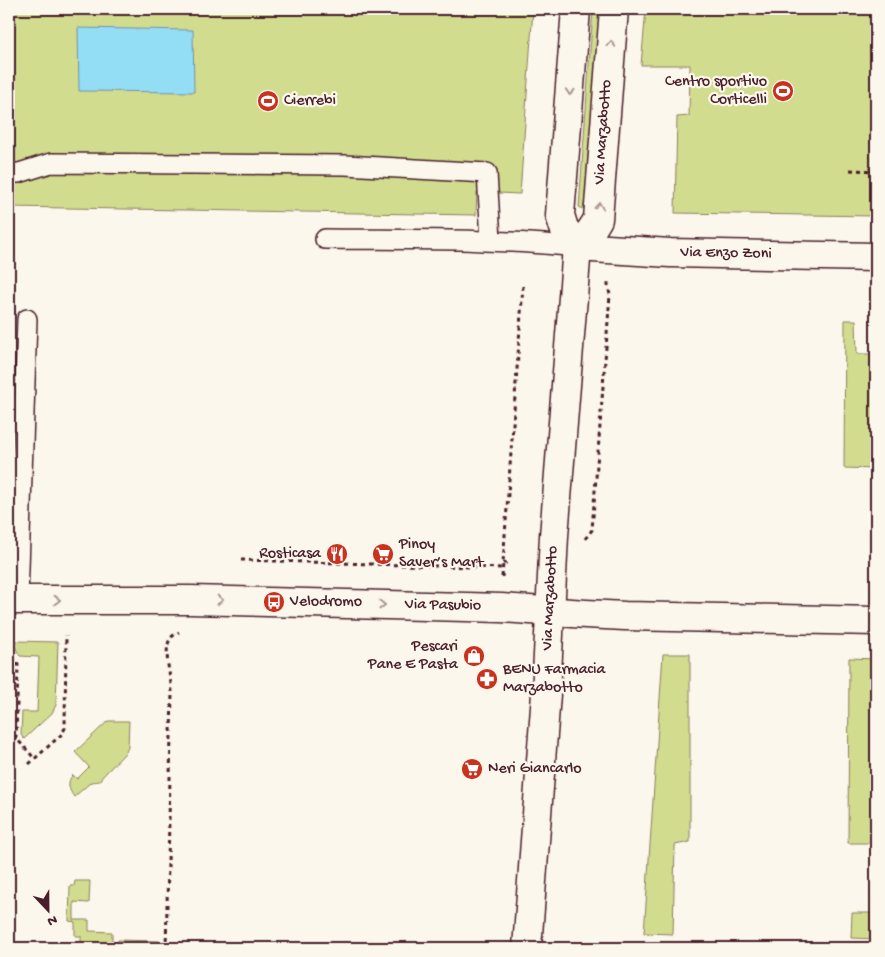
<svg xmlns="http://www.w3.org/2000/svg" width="885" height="957" viewBox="0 0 885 957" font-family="'Gochi Hand',sans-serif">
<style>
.green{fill:#d1dc8f;stroke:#8e7e5d}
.water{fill:#93ddf5;stroke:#7691a4}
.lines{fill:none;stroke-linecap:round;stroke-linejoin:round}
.lane-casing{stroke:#4a1f2b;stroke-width:22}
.street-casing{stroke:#4a1f2b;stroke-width:31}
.secondary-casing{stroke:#4a1f2b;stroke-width:31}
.path{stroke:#4a1f2b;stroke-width:3;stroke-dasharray:4 4;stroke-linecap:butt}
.lane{stroke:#fbf7ec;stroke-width:19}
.street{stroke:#fbf7ec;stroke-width:28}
.secondary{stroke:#fbf7ec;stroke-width:28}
.oneway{stroke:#ab9695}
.labels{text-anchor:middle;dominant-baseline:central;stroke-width:4.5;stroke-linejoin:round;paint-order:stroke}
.poi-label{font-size:16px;fill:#4a1f2b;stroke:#fbf7ec;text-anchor:start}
.street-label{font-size:16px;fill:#4a1f2b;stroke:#fbf7ec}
</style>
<rect width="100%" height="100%" fill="#fbf7ec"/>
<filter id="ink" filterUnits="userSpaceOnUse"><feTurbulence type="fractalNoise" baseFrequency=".02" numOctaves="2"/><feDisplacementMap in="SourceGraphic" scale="10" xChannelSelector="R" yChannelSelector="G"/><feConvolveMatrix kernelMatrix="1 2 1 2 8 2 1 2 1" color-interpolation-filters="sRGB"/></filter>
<g filter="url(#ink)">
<g class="green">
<path d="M9,9H533L520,194L477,192L476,215L9,207Z"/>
<path d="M593,9H600L584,208L582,209L579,207Z"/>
<path d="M646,9H876V216L675,213L677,117L689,116L690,65H641Z"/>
<path d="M845,320H856L857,354H876V469L844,468Z"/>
<path d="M15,641L58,642L56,705L52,713L24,739L21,735L22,712H37L39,657L20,656L13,643Z"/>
<path d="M663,654H690V842L675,845L673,934L644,933Z"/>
<path d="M849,658L876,659V843H848Z"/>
<path d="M108,721H129L128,747L126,752L102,777L100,781L91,782L74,797C69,790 66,782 73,775L77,779L89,767L75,752Z"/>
<path d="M75,881H90L89,903L74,902V920H89V931L112,932V948H81V936H75V922L69,921L70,886H74Z"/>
<path d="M852,913H876V939L851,938Z"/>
<path d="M118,940L159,941L158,948H118Z"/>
</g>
<path class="water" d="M78,28L193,30L194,92L79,91Z"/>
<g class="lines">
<g class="lane-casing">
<g id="lane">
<path d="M9,173H19L51,163L345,165L487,173L491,240"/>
<path d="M325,239C409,240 493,238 577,247"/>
<path d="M18,600L27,319"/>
</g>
</g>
<g class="street-casing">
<path id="street" d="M577,247L670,253L876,257"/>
</g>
<g class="secondary-casing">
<g id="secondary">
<path d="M577,247C586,238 592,230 598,219L614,9"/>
<path d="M9,600H190L466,607L501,608L586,614L625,616L876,621"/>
<path d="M527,948L546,694L554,536L577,247L564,228L560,215L576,9"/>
</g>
</g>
<g class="path">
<path d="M850,170L876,171"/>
<path d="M585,539L592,530L610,295L608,286V279"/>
<path d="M241,560L503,568"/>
<path d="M503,563H511"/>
<path d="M502,577L523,286"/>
<path d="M9,649L18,665L16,738L35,759"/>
<path d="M29,764L62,734L65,728L66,635"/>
<path d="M166,948L172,692C171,678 163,651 170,639C172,636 175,634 179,632"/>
</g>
<use href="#lane" class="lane"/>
<use href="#street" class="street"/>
<use href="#secondary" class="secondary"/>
</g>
<defs><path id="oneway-chevron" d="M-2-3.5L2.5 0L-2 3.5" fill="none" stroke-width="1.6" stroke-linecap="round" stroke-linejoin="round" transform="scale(1.25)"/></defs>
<g class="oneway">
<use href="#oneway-chevron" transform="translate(611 44) rotate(-86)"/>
<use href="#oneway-chevron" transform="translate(570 92) rotate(94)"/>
<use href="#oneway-chevron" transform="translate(599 206) rotate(-85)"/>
<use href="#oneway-chevron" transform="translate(57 600)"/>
<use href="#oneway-chevron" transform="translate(220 600) rotate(1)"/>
<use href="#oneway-chevron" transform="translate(382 605) rotate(1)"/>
</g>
</g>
<defs>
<g id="stadium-disc" transform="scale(1.125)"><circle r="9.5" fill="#c8321e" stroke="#fbf7ec"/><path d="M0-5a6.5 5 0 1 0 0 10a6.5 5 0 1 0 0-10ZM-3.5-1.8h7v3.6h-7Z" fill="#fff"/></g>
<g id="restaurant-disc" transform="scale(1.125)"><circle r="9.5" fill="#c8321e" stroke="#fbf7ec"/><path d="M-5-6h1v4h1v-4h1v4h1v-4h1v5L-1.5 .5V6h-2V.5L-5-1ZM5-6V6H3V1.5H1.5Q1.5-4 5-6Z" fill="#fff"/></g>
<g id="supermarket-disc" transform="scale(1.125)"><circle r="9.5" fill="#c8321e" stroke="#fbf7ec"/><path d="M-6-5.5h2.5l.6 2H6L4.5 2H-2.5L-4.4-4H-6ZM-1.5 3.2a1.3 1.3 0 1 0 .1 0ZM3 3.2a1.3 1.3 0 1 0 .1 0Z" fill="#fff"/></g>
<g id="bus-disc" transform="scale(1.125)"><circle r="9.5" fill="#c8321e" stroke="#fbf7ec"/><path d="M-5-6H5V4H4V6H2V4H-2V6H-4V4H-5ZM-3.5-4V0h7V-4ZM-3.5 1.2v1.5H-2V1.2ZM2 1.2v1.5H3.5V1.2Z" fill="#fff"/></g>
<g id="shop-disc" transform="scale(1.125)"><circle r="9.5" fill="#c8321e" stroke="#fbf7ec"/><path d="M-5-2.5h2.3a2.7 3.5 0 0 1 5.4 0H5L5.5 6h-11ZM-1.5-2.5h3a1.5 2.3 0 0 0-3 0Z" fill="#fff"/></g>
<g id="pharmacy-disc" transform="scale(1.125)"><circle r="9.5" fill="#c8321e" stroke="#fbf7ec"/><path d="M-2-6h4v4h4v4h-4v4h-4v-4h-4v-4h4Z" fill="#fff"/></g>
</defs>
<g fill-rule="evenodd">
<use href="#stadium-disc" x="783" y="91"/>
<use href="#stadium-disc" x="268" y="101"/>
<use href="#restaurant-disc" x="337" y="554"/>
<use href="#supermarket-disc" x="383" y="554"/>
<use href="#bus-disc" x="274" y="602"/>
<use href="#shop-disc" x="474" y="656"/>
<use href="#pharmacy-disc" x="487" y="679"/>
<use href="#supermarket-disc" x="472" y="769"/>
</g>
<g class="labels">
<g class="poi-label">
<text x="767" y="82" text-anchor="end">Centro sportivo<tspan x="767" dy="18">Corticelli</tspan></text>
<text x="284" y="101">Cierrebi</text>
<text x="399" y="545">Pinoy<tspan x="399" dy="18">Saver’s Mart</tspan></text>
<text x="321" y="554" text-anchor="end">Rosticasa</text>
<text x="290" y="602">Velodromo</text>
<text x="458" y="647" text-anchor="end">Pescari<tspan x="458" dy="18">Pane E Pasta</tspan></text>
<text x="503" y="670">BENU Farmacia<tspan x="503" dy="18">Marzabotto</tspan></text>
<text x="488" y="769">Neri Giancarlo</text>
</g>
<g class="street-label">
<text transform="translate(604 132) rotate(-86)">Via Marzabotto</text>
<text transform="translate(726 254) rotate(1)">Via Enzo Zoni</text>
<text transform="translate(551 598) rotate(-87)">Via Marzabotto</text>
<text transform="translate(443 606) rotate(1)">Via Pasubio</text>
</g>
</g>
<rect width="885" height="957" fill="none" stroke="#fbf7ec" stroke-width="30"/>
<rect x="15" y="15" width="855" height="927" fill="none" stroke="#4a1f2b" stroke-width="2" filter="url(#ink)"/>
<g transform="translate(48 910) rotate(158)" stroke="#fbf7ec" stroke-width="4" paint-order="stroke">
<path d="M0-4L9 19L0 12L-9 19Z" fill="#4a1f2b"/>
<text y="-8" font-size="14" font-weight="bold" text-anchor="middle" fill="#4a1f2b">N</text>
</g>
</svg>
